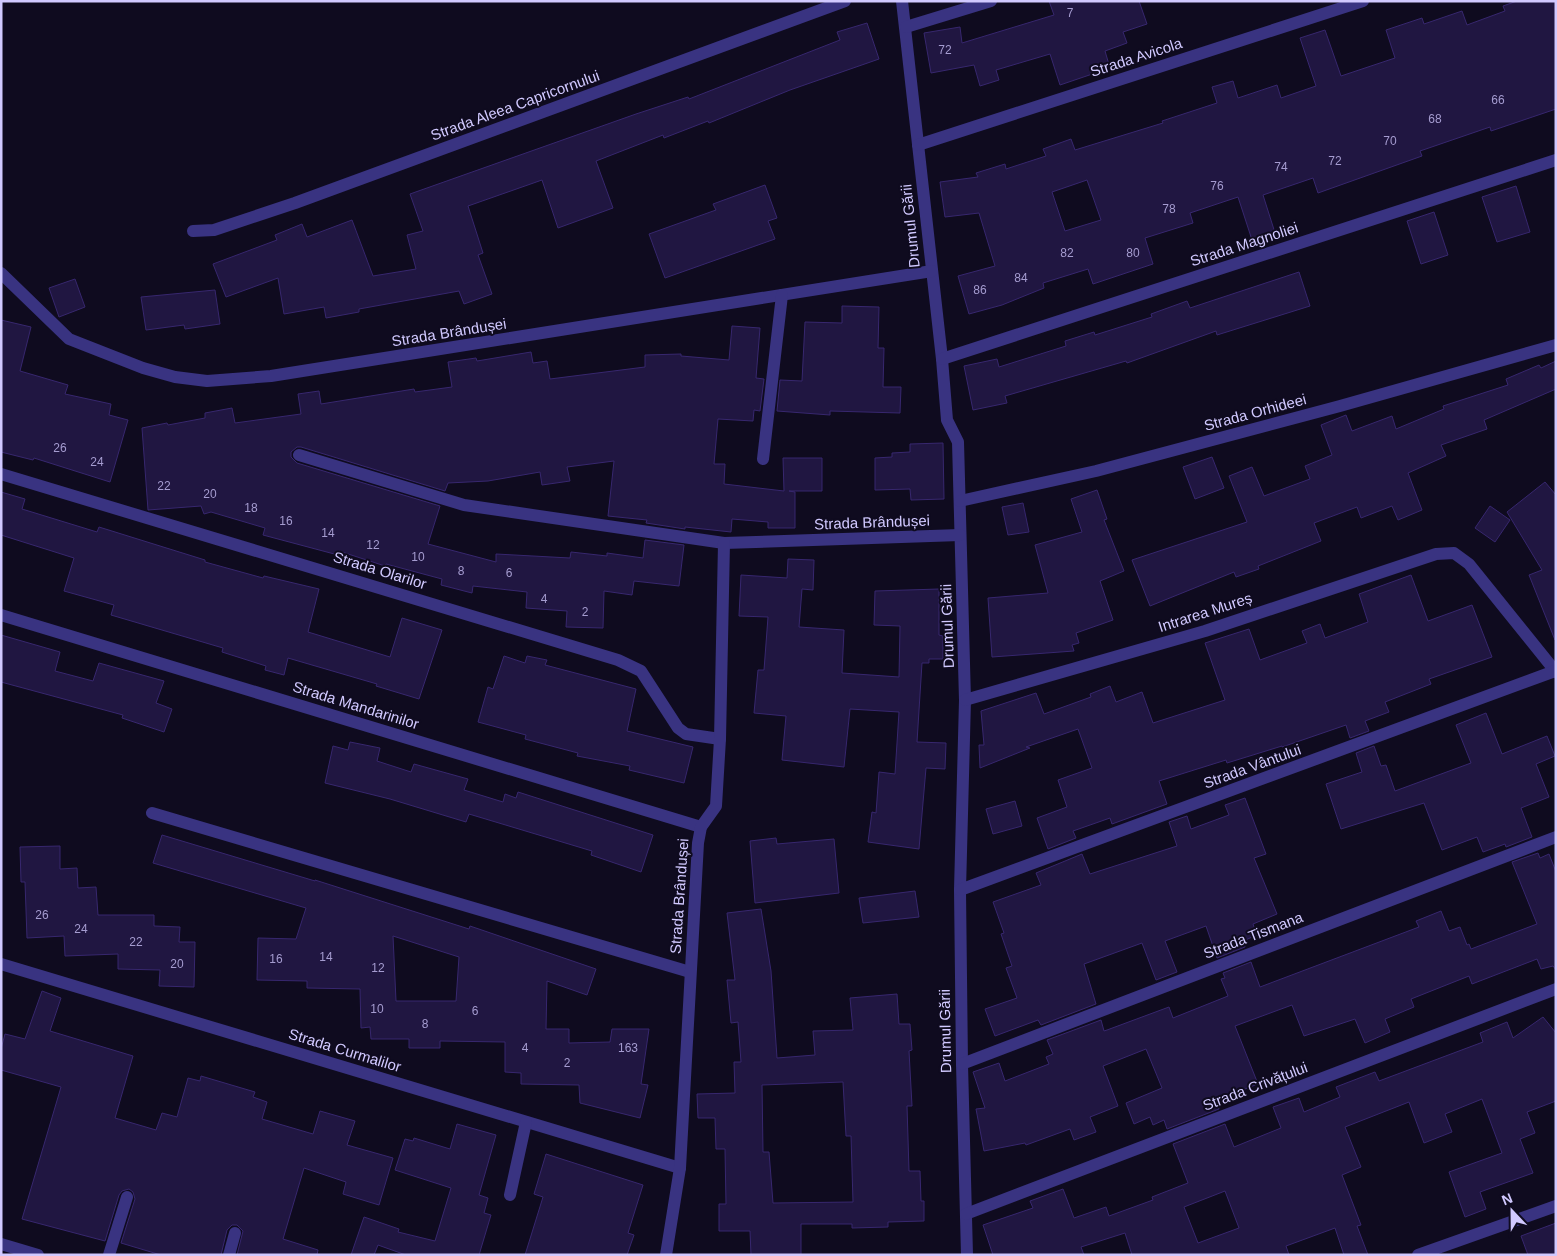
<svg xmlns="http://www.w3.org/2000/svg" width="1557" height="1256" viewBox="0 0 1557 1256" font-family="Helvetica,sans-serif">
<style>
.building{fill:#201641;stroke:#37276e;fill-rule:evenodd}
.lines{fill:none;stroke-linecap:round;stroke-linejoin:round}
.street{stroke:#393381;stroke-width:12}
.labels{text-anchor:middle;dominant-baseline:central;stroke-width:4;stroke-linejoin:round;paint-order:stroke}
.number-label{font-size:12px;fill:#a59cd0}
.street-label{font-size:15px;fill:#d1c9ff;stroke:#0f0b1f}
</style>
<rect width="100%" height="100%" fill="#0f0b1f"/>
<g class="building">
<path d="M1049,1H1139L1147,24L1123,32L1127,43L1105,51L1110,68L1060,85L1050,54L996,70L999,80L980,86L974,65L931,73L924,33L960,27L962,43L1054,15Z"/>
<path d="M1517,1H1556V109L1491,131L1490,127L1420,151L1422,156L1318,193L1313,178L1263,195L1276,236L1253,243L1238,197L1190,213L1193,223L1145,238L1153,264L1093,284L1088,269L1043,283L1044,288L1002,305L969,314L958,276L995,266L979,213L945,217L940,182L978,177L976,173L1005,164L1006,169L1046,156L1043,149L1071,139L1075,150L1163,123L1162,121L1217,103L1212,87L1233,81L1238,98L1277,85L1281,98L1316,86L1300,38L1325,30L1341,76L1395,58L1386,30L1422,18L1424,24L1462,11L1467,25L1505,11L1503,6ZM1087,180L1101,220L1065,231L1052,192Z"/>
<path d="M867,23L879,59L790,90L709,123L708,121L664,138L663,135L596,161L613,208L558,228L542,180L468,206L483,253L478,255L492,294L464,304L459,291L359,309V312L326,318L324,307L284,314L278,278L226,297L213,264L277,240L275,235L302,224L307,237L352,220L373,276L416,269L407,235L423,231L410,194L636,114L688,97L689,99L840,40L837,32Z"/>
<path d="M765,185L777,218L768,221L775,239L665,278L649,234L716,210L713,204Z"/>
<path d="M1516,186L1530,232L1497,242L1482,197Z"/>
<path d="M1434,212L1448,255L1421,264L1407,221Z"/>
<path d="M1299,272L1310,306L1217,335L1216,331L1127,363L1126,361L1005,396L1007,403L973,410L964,366L997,359L999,367L1066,346L1065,341L1094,332L1095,335L1152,317L1151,314L1187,301L1190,308Z"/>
<path d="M75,279L85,307L59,317L49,288Z"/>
<path d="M215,290L220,324L185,329L184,325L146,330L141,297Z"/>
<path d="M842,306L879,307L878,348H884L883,387H901L900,413L830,411V415L777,411L780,380L802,381L805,322L842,323Z"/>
<path d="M1,320L31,327L20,371L68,385L65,394L111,404L109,415L128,420L110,482L34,458L33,460L1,452Z"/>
<path d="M732,326L760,328L756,378L764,379L760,411L754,410L753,421L718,419L714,464H725L724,484L784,491L783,458H822V491H789L795,492V528H768V522L732,519L731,532L685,527V529L646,523L647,520L608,516L614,461L567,467L570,481L542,485L540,472L488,481L448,483L445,491L301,447H297L291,452V457L297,463L440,506L428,544L496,562V554L570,558L571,552L607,556V553L643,558L645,540L684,545L679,586L634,581L632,595L604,591L603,628L566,627L567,611L526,608L527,592L473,586L472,593L441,585L442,579L386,564L385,566L339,551L338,555L263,535L265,528L211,512L204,514L201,506L148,510L142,428L167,423L168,425L205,418V413L232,408L235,423L301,414L298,394L319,391L321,404L414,389L415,392L452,387L448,362L476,358L477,361L531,352L533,363L547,361L550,379L645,367V355L681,354V356L729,360Z"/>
<path d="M1556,361V389L1484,420L1487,429L1441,445L1446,456L1408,473L1422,510L1398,520L1392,506L1361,518L1357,507L1314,523L1321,541L1258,566L1259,569L1236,577L1234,572L1150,606L1132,560L1247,522L1229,476L1252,467L1264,496L1310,479L1305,466L1332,455L1321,425L1346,415L1352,431L1392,416L1396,429L1444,409L1443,406L1508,385L1506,379L1539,365L1541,368Z"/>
<path d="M943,443L944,499L911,500L910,489L875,490V458L892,457V453L910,452V444Z"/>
<path d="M1212,457L1224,488L1195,499L1183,467Z"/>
<path d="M1545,482L1556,495L1555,640L1529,575L1542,570L1507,512Z"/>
<path d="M1097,490L1107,519L1104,520L1124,571L1100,581L1113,620L1076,633L1079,643L1072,645L1074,651L992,657L988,598L1048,593L1035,545L1082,532L1071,499Z"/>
<path d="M1,492L25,499L22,509L97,532L99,527L205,560V562L263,578L264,576L319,589L308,632L390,657L402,618L442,630L419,699L376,686L377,684L288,658L284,675L265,670L266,666L222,652L223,648L111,615L114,605L64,591L74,558L1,535Z"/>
<path d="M1023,503L1029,532L1008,535L1002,507Z"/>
<path d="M1490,506L1510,520L1495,542L1475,528Z"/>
<path d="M788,559L814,560L813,590L802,589L799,627L844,630L842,673L899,677L900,626L874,625L875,591L939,589V635L943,636V659H929V663H922L917,742L946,743L945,769L926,768L919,849L868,842L872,812L876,813L879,772L895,774L899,712L850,709L844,767L782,760L786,716L754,713L758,670H764L768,617L739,616L741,575L787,578Z"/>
<path d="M1411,575L1428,621L1472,605L1492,657L1429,679L1431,684L1385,702L1389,712L1365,721L1369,731L1350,738L1346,725L1282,747V746L1227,763L1226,760L1159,781L1167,804L1112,824L1110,818L1073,831L1076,838L1048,849L1037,818L1067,807L1058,780L1092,768L1078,729L1026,747L1030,748L980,768L979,745H984L981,711L1036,693L1044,714L1091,697L1090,694L1110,686L1116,702L1142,692L1153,723L1225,700L1205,643L1249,629L1260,660L1307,643L1302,631L1320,624L1325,638L1368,622L1359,594Z"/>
<path d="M1,635L60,652L55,671L93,681L99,663L164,681L156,703L172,709L164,732L122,718L123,715L1,682Z"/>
<path d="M504,656L525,663L527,656L547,660L545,665L636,689L627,731L693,747L684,783L629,770L630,766L577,756L578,753L525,739L526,735L478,722L488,687L493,689Z"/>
<path d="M1486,713L1502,754L1547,736L1555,756L1536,764L1549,797L1521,808L1532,837L1506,847L1505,844L1483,852L1477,837L1442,850L1424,803L1341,829L1326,784L1362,772L1356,753L1374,746L1381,766L1386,765L1395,791L1471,763L1456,725Z"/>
<path d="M350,742L380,748L377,761L411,772L414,764L468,779L464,790L503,802L505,794L516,798L518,792L653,835L641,872L591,855L592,851L469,814L466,822L390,799L325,783L333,746L348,750Z"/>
<path d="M1245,798L1266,854L1254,858L1277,914L1253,924L1257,935L1243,941L1245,947L1217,958L1206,926L1165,941L1177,972L1156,980L1142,943L1084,964L1096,1004L1041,1025L1038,1020L995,1036L985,1009L1017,998L1006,968L1012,966L1001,934L1004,933L993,902L1041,885L1036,873L1082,854L1090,874L1177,846L1169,822L1187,816L1191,829L1229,815L1225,805Z"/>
<path d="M1015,801L1022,826L993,834L986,809Z"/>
<path d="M162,835L315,881V880L469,929L470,926L596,969L587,995L547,981L546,1029H569V1043L610,1042L612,1029H649L641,1084L648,1085L640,1118L580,1103L579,1085L521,1084V1073L505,1072V1042L440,1041V1048H409V1039H371L370,1027L361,1028L360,989L307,988V981L257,980L258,938L296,939L306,908L153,863ZM393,936L459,957L456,1001H396Z"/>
<path d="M776,838L777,844L834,839L839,893L755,903L750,841Z"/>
<path d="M60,846V869L77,868L78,888L96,887L98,915H154V926L180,927L179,942H195L194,987L159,986L160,970L118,969V954L65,956L64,936L27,938L25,882H21L20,847Z"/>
<path d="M1538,853L1540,858L1549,854L1556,872V970L1553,966L1541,969L1537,959L1472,984L1469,976L1411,999L1414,1007L1385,1019L1390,1032L1365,1043L1355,1019L1304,1036L1292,1005L1235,1026L1258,1084L1216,1100L1219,1109L1167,1129L1164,1120L1153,1125L1150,1117L1134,1124L1126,1103L1162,1088L1146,1049L1103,1066L1118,1106L1090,1117L1096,1132L1074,1140L1070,1129L1026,1145L1025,1143L984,1151L976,1109L985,1108L973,1072L999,1063L1005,1081L1049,1064L1046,1057L1053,1054L1047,1040L1101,1020L1104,1031L1107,1030L1169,1007L1173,1018L1228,996L1221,979L1225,978L1223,973L1251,962L1260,987L1419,927L1416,921L1441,911L1449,931L1460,927L1467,945L1469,944L1471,949L1537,924L1512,862Z"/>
<path d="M915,891L919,917L863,923L859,898Z"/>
<path d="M761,909L771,971L777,1058L815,1055L813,1031L853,1030L850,998L897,994L899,1024H910L912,1050L909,1051L912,1106H907L909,1171H920L921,1201H924V1221L888,1222V1227L852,1228V1224H801V1255H751L750,1231H719V1204H726L725,1149H716L715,1118H698L697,1094L735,1093L734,1062H741L738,1022L731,1023L727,980H735L727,913ZM843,1082L846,1136H851L853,1202L773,1203L769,1152H763L762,1085Z"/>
<path d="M42,991L61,998L50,1031L133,1056L115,1118L156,1130L162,1113L177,1117L188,1078L200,1081L201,1076L255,1092L253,1097L267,1102L262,1119L313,1134L320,1111L355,1121L347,1145L393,1158L379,1205L343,1194L346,1182L304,1168L283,1239L318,1250L317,1255H237L243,1231L237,1225H232L227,1230L221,1255H161L121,1243L135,1199L133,1192L129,1189L122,1191L119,1195L105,1241L22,1219L61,1087L1,1070V1049L5,1034L25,1039Z"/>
<path d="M1543,1017L1556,1033V1101L1527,1112L1535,1133L1520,1139L1533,1173L1480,1192L1486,1209L1465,1217L1449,1172L1502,1153L1482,1099L1445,1114L1452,1132L1424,1143L1409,1102L1345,1127L1361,1167L1342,1175L1361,1225L1357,1226L1368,1255H1344L1335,1228L1286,1246L1289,1255H1132L1125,1233L1081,1247L1084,1255H993L983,1225L1033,1208L1030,1201L1063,1189L1074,1218L1106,1207L1109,1216L1153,1200L1152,1197L1188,1183L1173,1144L1225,1124L1234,1147L1281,1128L1273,1107L1299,1098L1304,1112L1340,1097L1336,1087L1375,1072L1379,1081L1483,1042L1480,1033L1507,1022L1513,1038ZM1225,1191L1239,1228L1198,1243L1184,1207Z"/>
<path d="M457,1124L496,1135L479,1195L488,1198L484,1213L491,1215L479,1255H406L378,1245L374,1255H351L364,1217L399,1229L398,1232L435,1241L451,1188L395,1170L405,1139L413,1141L414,1138L450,1149Z"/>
<path d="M546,1154L643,1185L628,1233L634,1235L627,1255H525L543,1197L534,1194Z"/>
<path d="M1556,1223V1255H1528L1521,1236Z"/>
</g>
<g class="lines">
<g class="street">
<path d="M902,1L942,359L947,420L958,442L965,700L960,890L962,1064L967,1255"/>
<path d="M906,27L991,1"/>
<path d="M918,145L1363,1"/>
<path d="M193,231L214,230L295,203L845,1"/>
<path d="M1,273L69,339L143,368L175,377L207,381L271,376L932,271"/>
<path d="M942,359L1556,160"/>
<path d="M299,455L464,505L724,543L960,535"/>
<path d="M763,459L782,295"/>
<path d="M1,474L618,660L641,671L678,728L686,734L720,739"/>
<path d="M960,501L1096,471L1340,406L1556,345"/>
<path d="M1,615L701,827"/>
<path d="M965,700L1205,631L1436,554L1454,553L1469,564L1556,672"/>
<path d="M152,813L690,972"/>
<path d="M960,890L1555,671"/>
<path d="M1,964L680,1168"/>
<path d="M962,1064L1556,837"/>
<path d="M510,1195L526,1122"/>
<path d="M966,1214L1556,989"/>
<path d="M1,1244L38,1255"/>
<path d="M109,1255L127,1197"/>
<path d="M229,1255L235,1233"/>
<path d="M666,1255L680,1168L698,843L701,827L716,806L720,739L724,543"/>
<path d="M1418,1255L1556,1206"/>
</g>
</g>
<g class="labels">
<g class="number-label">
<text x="1070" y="13">7</text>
<text x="945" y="50">72</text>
<text x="1498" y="100">66</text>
<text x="1435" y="119">68</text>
<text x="1390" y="141">70</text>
<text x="1335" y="161">72</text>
<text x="1281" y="167">74</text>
<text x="1217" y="186">76</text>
<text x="1169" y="209">78</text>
<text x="1067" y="253">82</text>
<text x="1133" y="253">80</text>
<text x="1021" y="278">84</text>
<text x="980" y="290">86</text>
<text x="60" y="448">26</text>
<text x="97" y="462">24</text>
<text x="164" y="486">22</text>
<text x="210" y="494">20</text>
<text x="251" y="508">18</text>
<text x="286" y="521">16</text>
<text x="328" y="533">14</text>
<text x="373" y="545">12</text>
<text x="418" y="557">10</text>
<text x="461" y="571">8</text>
<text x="509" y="573">6</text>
<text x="544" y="599">4</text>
<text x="585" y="612">2</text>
<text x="42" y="915">26</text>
<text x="81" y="929">24</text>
<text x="136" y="942">22</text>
<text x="326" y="957">14</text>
<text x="276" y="959">16</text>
<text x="177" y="964">20</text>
<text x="378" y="968">12</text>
<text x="377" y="1009">10</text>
<text x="475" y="1011">6</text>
<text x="425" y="1024">8</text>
<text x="525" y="1048">4</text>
<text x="628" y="1048">163</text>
<text x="567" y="1063">2</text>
</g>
<g class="street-label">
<text transform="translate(1136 57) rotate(-18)">Strada Avicola</text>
<text transform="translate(515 105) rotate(-20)">Strada Aleea Capricornului</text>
<text transform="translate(910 226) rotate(-96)">Drumul Gării</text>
<text transform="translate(1244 244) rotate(-18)">Strada Magnoliei</text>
<text transform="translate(449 332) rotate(-9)">Strada Brândușei</text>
<text transform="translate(1255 412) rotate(-15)">Strada Orhideei</text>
<text transform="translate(872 522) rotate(-2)">Strada Brândușei</text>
<text transform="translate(380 570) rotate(17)">Strada Olarilor</text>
<text transform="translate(1205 612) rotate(-18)">Intrarea Mureș</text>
<text transform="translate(947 626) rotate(-92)">Drumul Gării</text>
<text transform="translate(356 705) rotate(17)">Strada Mandarinilor</text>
<text transform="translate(1252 766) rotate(-20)">Strada Vântului</text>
<text transform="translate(679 896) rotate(-86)">Strada Brândușei</text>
<text transform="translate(1253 935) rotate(-21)">Strada Tismana</text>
<text transform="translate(945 1031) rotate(-91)">Drumul Gării</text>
<text transform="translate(345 1050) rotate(17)">Strada Curmalilor</text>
<text transform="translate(1255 1086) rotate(-21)">Strada Crivățului</text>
</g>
</g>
<rect width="1557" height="1256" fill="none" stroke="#d1c9ff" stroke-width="5"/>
<g transform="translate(1512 1211) rotate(338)" stroke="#0f0b1f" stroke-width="4" paint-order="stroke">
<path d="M0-4L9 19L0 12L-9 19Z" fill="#d1c9ff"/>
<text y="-8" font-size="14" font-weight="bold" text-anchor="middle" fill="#d1c9ff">N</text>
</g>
</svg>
